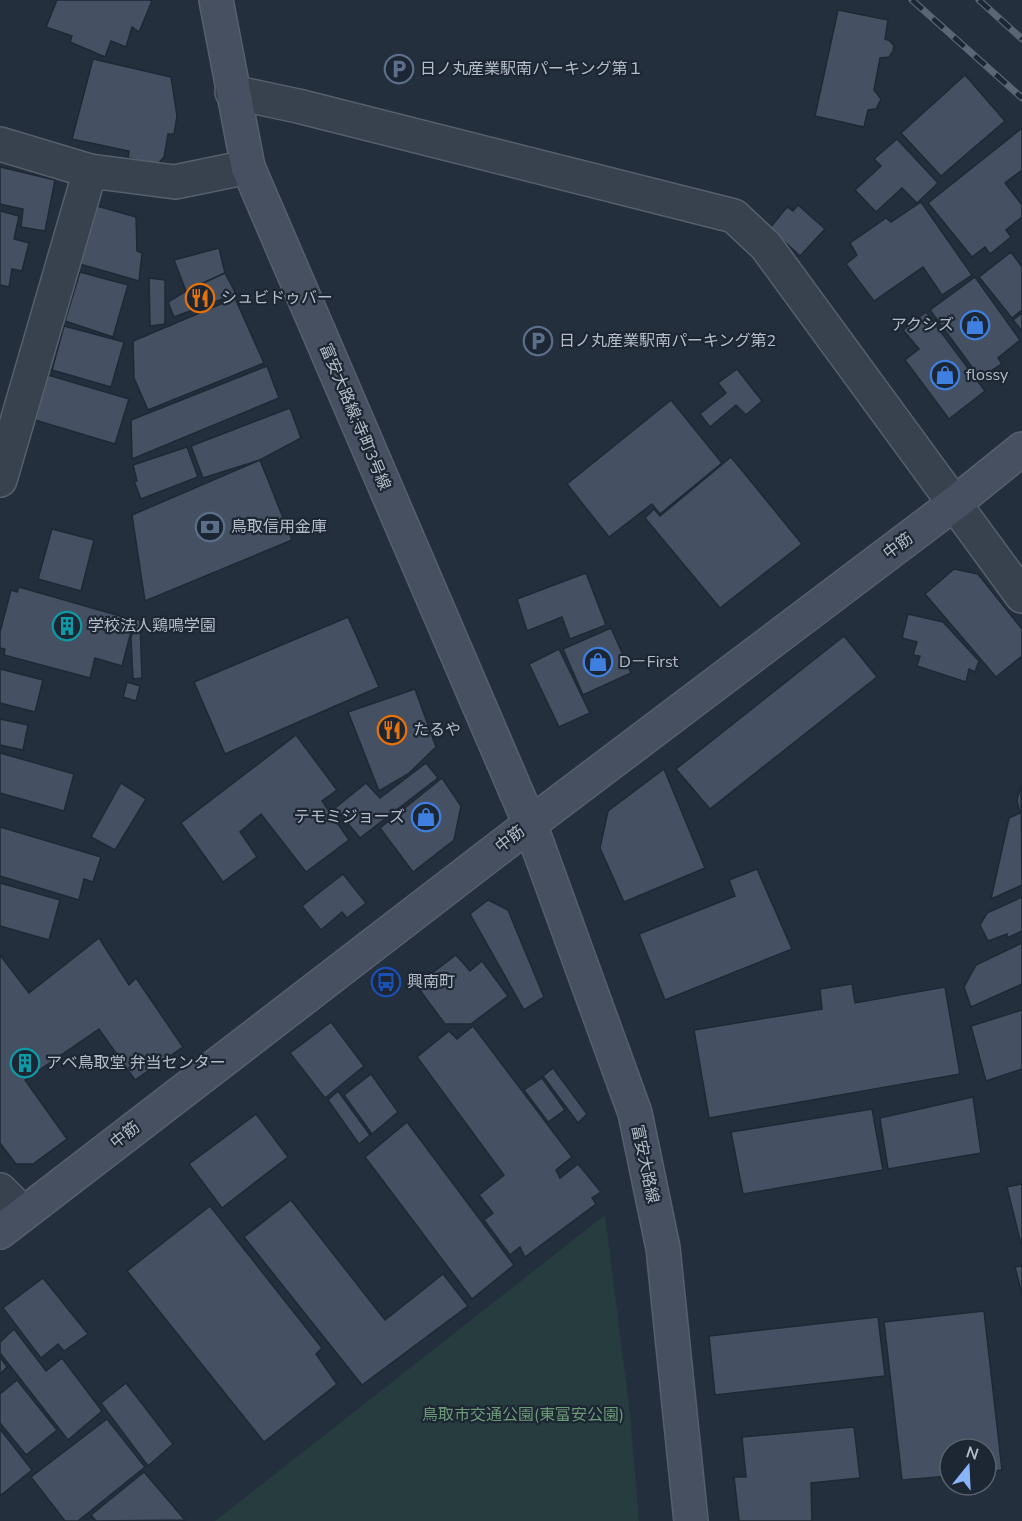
<svg xmlns="http://www.w3.org/2000/svg" width="1022" height="1521" viewBox="0 0 1022 1521" font-family="'Nunito Sans','Noto Sans JP',sans-serif">
<style>
.green{fill:#263c3f}
.building{fill:#455162;stroke:#1f2835;stroke-width:1.5}
.lines{fill:none;stroke-linecap:round;stroke-linejoin:round}
.street-casing{stroke:#565f6c;stroke-width:36}
.secondary-casing{stroke:#565f6c;stroke-width:36}
.street{stroke:#38414e;stroke-width:33}
.secondary{stroke:#465061;stroke-width:33}
.rail-casing{stroke:#5a6575;stroke-width:7}
.rail{stroke:#1d2633;stroke-width:4.5;stroke-dasharray:14;stroke-linecap:butt}
.labels{text-anchor:middle;dominant-baseline:central;stroke-width:4.5;stroke-linejoin:round;paint-order:stroke}
.poi-label{font-size:16px;fill:#b4bcc9;stroke:#1d2633;text-anchor:start}
.street-label{font-size:16px;fill:#b4bcc9;stroke:#1d2633}
.park-label{font-size:16px;fill:#6b9a76;stroke:#1d2633}
</style>
<rect width="100%" height="100%" fill="#242f3e"/>
<path class="green" d="M605,1215L630,1414L639,1521H215Z"/>
<g class="building">
<path d="M57,0H149L152,1L139,32L132,27L126,47L111,41L105,57L70,42L72,36L46,27Z"/>
<path d="M838,10L888,20L885,39L890,41L894,46L893,51L889,57L880,58L874,90L881,99L876,109L868,110L864,127L815,116Z"/>
<path d="M93,59L171,77L177,116L174,134H168L164,157L157,165L128,158L129,151L72,139Z"/>
<path d="M965,75L1005,121L941,176L901,133Z"/>
<path d="M1022,128V170L1005,183L1022,205V217L1006,230L1011,237L990,254L985,247L972,257L928,203Z"/>
<path d="M897,139L938,183L917,203L902,188L876,212L855,190L881,166L874,159Z"/>
<path d="M0,167L55,180L45,231L21,227L23,209L0,204Z"/>
<path d="M921,202L972,275L942,295L923,267L874,301L846,264L857,255L850,243L886,218L891,222Z"/>
<path d="M798,205L825,229L800,256L770,228L787,207L793,211Z"/>
<path d="M97,206L136,217L137,251L142,253L139,281L80,264Z"/>
<path d="M0,211L19,216L14,239L29,243L22,271L12,269L9,287L0,285Z"/>
<path d="M219,248L225,273L186,291L174,260Z"/>
<path d="M1011,252L1022,267V310L1012,318L979,277Z"/>
<path d="M80,272L128,285L113,337L65,321Z"/>
<path d="M225,273L236,294L174,317L168,302L186,291Z"/>
<path d="M975,277L1020,340L998,358L1002,364L980,378L930,310Z"/>
<path d="M149,278L165,280V324L150,326Z"/>
<path d="M235,298L264,363L148,410L134,378L133,341Z"/>
<path d="M926,312L985,391L949,419L905,360L919,349L903,330Z"/>
<path d="M1022,313V331L1013,320Z"/>
<path d="M64,326L124,342L111,387L52,370Z"/>
<path d="M267,366L279,398L132,459L131,420Z"/>
<path d="M737,369L762,401L746,415L736,405L710,427L700,414L726,393L718,383Z"/>
<path d="M48,375L129,399L115,444L35,420Z"/>
<path d="M671,400L722,463L660,514L652,504L609,537L567,484Z"/>
<path d="M290,408L301,438L260,460L203,478L191,446Z"/>
<path d="M187,447L198,477L141,499L134,481H137L133,465Z"/>
<path d="M731,457L802,544L720,608L645,518L654,509L660,516Z"/>
<path d="M260,460L292,540L145,601L132,515Z"/>
<path d="M52,529L94,540L81,591L38,579Z"/>
<path d="M954,569L978,574L1022,629V656L996,677L925,594Z"/>
<path d="M586,573L606,625L570,639L562,617L527,631L517,599Z"/>
<path d="M19,587L134,620L122,666L95,658L90,678L4,655L5,649L0,648V632L11,590L17,592Z"/>
<path d="M908,614L943,622L979,661L975,672L969,669L966,682L917,666L920,656L913,655L917,642L902,638Z"/>
<path d="M348,617L379,687L225,754L194,682Z"/>
<path d="M136,619L140,620L142,678L133,679L131,638Z"/>
<path d="M611,628L631,673L583,695L563,649Z"/>
<path d="M844,636L877,677L710,809L676,769Z"/>
<path d="M559,649L590,713L559,727L529,664Z"/>
<path d="M0,669L43,680L35,712L0,703Z"/>
<path d="M127,682L140,686L136,701L123,697Z"/>
<path d="M415,689L436,747L408,774L379,791L348,712Z"/>
<path d="M0,719L28,725L23,750L0,745Z"/>
<path d="M296,735L337,790L322,801L349,840L306,872L261,814L240,832L257,857L223,882L181,823Z"/>
<path d="M0,753L74,774L64,811L0,793Z"/>
<path d="M426,763L438,778L360,838L335,808L366,783L380,798Z"/>
<path d="M664,769L705,868L624,902L600,848L608,811Z"/>
<path d="M442,778L461,806L454,840L413,872L380,828Z"/>
<path d="M121,783L146,799L115,850L91,837Z"/>
<path d="M1021,785L1022,885L991,899L1009,818L1020,813L1017,800Z"/>
<path d="M0,827L101,857L93,882L84,879L79,900L0,876Z"/>
<path d="M757,869L792,949L665,1000L639,934L735,896L729,880Z"/>
<path d="M343,874L366,903L347,918L342,912L321,930L302,906Z"/>
<path d="M0,883L60,900L49,940L0,926Z"/>
<path d="M1022,897V931L1007,938V934L988,941L980,925L987,913Z"/>
<path d="M488,900L508,910L544,997L524,1010L470,914Z"/>
<path d="M99,938L129,985L136,978L183,1047L135,1080L99,1029L25,1080L67,1139L33,1164H16L0,1143V955L29,993Z"/>
<path d="M1022,943V984L971,1007L964,987L976,965Z"/>
<path d="M456,955L470,971L482,961L508,996L471,1024H445L416,985Z"/>
<path d="M852,984L855,1003L945,987L960,1074L709,1118L694,1030L822,1009L820,989Z"/>
<path d="M1022,1010V1069L986,1081L971,1026Z"/>
<path d="M331,1022L364,1066L325,1098L290,1053Z"/>
<path d="M473,1026L572,1157L556,1170L560,1178L578,1164L601,1192L592,1198L596,1204L525,1257L520,1247L510,1255L484,1220L493,1213L479,1195L504,1175L417,1057L449,1031L457,1039Z"/>
<path d="M553,1068L587,1114L578,1123L543,1076Z"/>
<path d="M371,1074L398,1112L372,1134L344,1095Z"/>
<path d="M542,1078L565,1110L548,1122L524,1090Z"/>
<path d="M338,1091L370,1135L359,1144L328,1100Z"/>
<path d="M973,1097L981,1153L888,1169L880,1118Z"/>
<path d="M872,1109L883,1170L743,1194L731,1132Z"/>
<path d="M256,1114L288,1157L222,1208L189,1164Z"/>
<path d="M407,1122L514,1265L472,1299L365,1157Z"/>
<path d="M1022,1184V1248L1007,1187Z"/>
<path d="M291,1200L385,1320L443,1274L468,1306L362,1385L244,1237Z"/>
<path d="M210,1206L322,1348L316,1354L337,1384L264,1442L127,1271Z"/>
<path d="M1022,1266V1294L1015,1267Z"/>
<path d="M43,1278L88,1334L64,1351L58,1344L41,1358L3,1308Z"/>
<path d="M984,1311L1002,1470L986,1472V1449H950V1476L902,1480L884,1322Z"/>
<path d="M878,1317L885,1376L715,1395L709,1336Z"/>
<path d="M14,1329L46,1371L62,1358L102,1411L68,1440L0,1353V1342Z"/>
<path d="M0,1357L7,1367L0,1374Z"/>
<path d="M17,1380L57,1430L26,1455L0,1423V1394Z"/>
<path d="M126,1383L173,1444L148,1466L101,1403Z"/>
<path d="M107,1419L145,1467L78,1521H65L31,1477Z"/>
<path d="M854,1427L860,1478L811,1483L812,1521H739L734,1477H746L742,1437Z"/>
<path d="M0,1429L32,1470L0,1496Z"/>
<path d="M144,1472L185,1520L96,1521L91,1515Z"/>
</g>
<g class="lines">
<g class="street-casing">
<g id="street">
<path d="M232,92L298,106L734,216L766,246L1022,596"/>
<path d="M0,144L90,171L175,182L248,167"/>
<path d="M0,480L90,171"/>
<path d="M0,1190L23,1213"/>
</g>
</g>
<g class="secondary-casing">
<g id="secondary">
<path d="M216,0L248,167L530,824L635,1113L663,1248L691,1521"/>
<path d="M0,1232L530,824L955,503L1022,449"/>
</g>
</g>
<use href="#street" class="street"/>
<use href="#secondary" class="secondary"/>
<g class="rail-casing">
<g id="rail">
<path d="M912,0L1022,98"/>
<path d="M979,0L1022,39"/>
</g>
</g>
<use href="#rail" class="rail"/>
</g>
<defs>
<g id="parking-ring" transform="scale(1.5)"><circle r="9.5" fill="#1d2633" stroke="#5c6f8a" stroke-width="1.5"/><path d="M-3.5-5.5H1a3.5 3.5 0 0 1 0 7H-1V5.5H-3.5ZM-1-3.4V-.6H.8a1.4 1.4 0 0 0 0-2.8Z" fill="#5c6f8a"/></g>
<g id="restaurant-ring" transform="scale(1.5)"><circle r="9.5" fill="#1d2633" stroke="#e8710a" stroke-width="1.5"/><path d="M-5-6h1v4h1v-4h1v4h1v-4h1v5L-1.5 .5V6h-2V.5L-5-1ZM5-6V6H3V1.5H1.5Q1.5-4 5-6Z" fill="#e8710a"/></g>
<g id="shop-ring" transform="scale(1.5)"><circle r="9.5" fill="#1d2633" stroke="#3f7fe0" stroke-width="1.5"/><path d="M-5-2.5h2.3a2.7 3.5 0 0 1 5.4 0H5L5.5 6h-11ZM-1.5-2.5h3a1.5 2.3 0 0 0-3 0Z" fill="#3f7fe0"/></g>
<g id="bank-ring" transform="scale(1.5)"><circle r="9.5" fill="#1d2633" stroke="#5c6f8a" stroke-width="1.5"/><path d="M-6-4H6V4H-6ZM0-2.3a2.3 2.3 0 1 0 0 4.6a2.3 2.3 0 1 0 0-4.6Z" fill="#5c6f8a"/></g>
<g id="building-ring" transform="scale(1.5)"><circle r="9.5" fill="#1d2633" stroke="#0f9aa8" stroke-width="1.5"/><path d="M-4-6H4V6H1V3H-1V6H-4ZM-2.5-4.3h1.7v1.8h-1.7ZM.8-4.3h1.7v1.8H.8ZM-2.5-1h1.7V.8h-1.7ZM.8-1h1.7V.8H.8Z" fill="#0f9aa8"/></g>
<g id="bus-ring" transform="scale(1.5)"><circle r="9.5" fill="#1d2633" stroke="#1a4fb4" stroke-width="1.5"/><path d="M-5-6H5V4H4V6H2V4H-2V6H-4V4H-5ZM-3.5-4V0h7V-4ZM-3.5 1.2v1.5H-2V1.2ZM2 1.2v1.5H3.5V1.2Z" fill="#1a4fb4"/></g>
</defs>
<g fill-rule="evenodd">
<use href="#parking-ring" x="399" y="69"/>
<use href="#restaurant-ring" x="200" y="298"/>
<use href="#shop-ring" x="975" y="325"/>
<use href="#parking-ring" x="538" y="341"/>
<use href="#shop-ring" x="945" y="375"/>
<use href="#bank-ring" x="210" y="527"/>
<use href="#building-ring" x="67" y="626"/>
<use href="#shop-ring" x="598" y="662"/>
<use href="#restaurant-ring" x="392" y="730"/>
<use href="#shop-ring" x="426" y="817"/>
<use href="#bus-ring" x="386" y="982"/>
<use href="#building-ring" x="25" y="1063"/>
</g>
<g class="labels">
<g class="poi-label">
<text x="420" y="69">日ノ丸産業駅南パーキング第１</text>
<text x="221" y="298">シュビドゥバー</text>
<text x="954" y="325" text-anchor="end">アクシズ</text>
<text x="559" y="341">日ノ丸産業駅南パーキング第2</text>
<text x="966" y="375">flossy</text>
<text x="231" y="527">鳥取信用金庫</text>
<text x="88" y="626">学校法人鶏鳴学園</text>
<text x="619" y="662">D－First</text>
<text x="413" y="730">たるや</text>
<text x="405" y="817" text-anchor="end">テモミジョーズ</text>
<text x="407" y="982">興南町</text>
<text x="46" y="1063">アベ鳥取堂 弁当センター</text>
</g>
<g class="street-label">
<text transform="translate(355 417) rotate(67)">富安大路線;寺町3号線</text>
<text transform="translate(898 546) rotate(-37)">中筋</text>
<text transform="translate(510 839) rotate(-38)">中筋</text>
<text transform="translate(125 1135) rotate(-38)">中筋</text>
<text transform="translate(645 1164) rotate(78)">富安大路線</text>
</g>
<g class="park-label">
<text x="523" y="1415">鳥取市交通公園(東富安公園)</text>
</g>
</g>
<g transform="translate(968 1467) rotate(18)"><circle r="28" fill="#1d2633" stroke="#59626f" stroke-width="1.5"/>
<path d="M0-4.5L10 22L0 15L-10 22Z" fill="#8ab4f8"/>
<text y="-9" font-size="16" font-weight="bold" text-anchor="middle" fill="#b4bcc9">N</text>
</g>
</svg>
